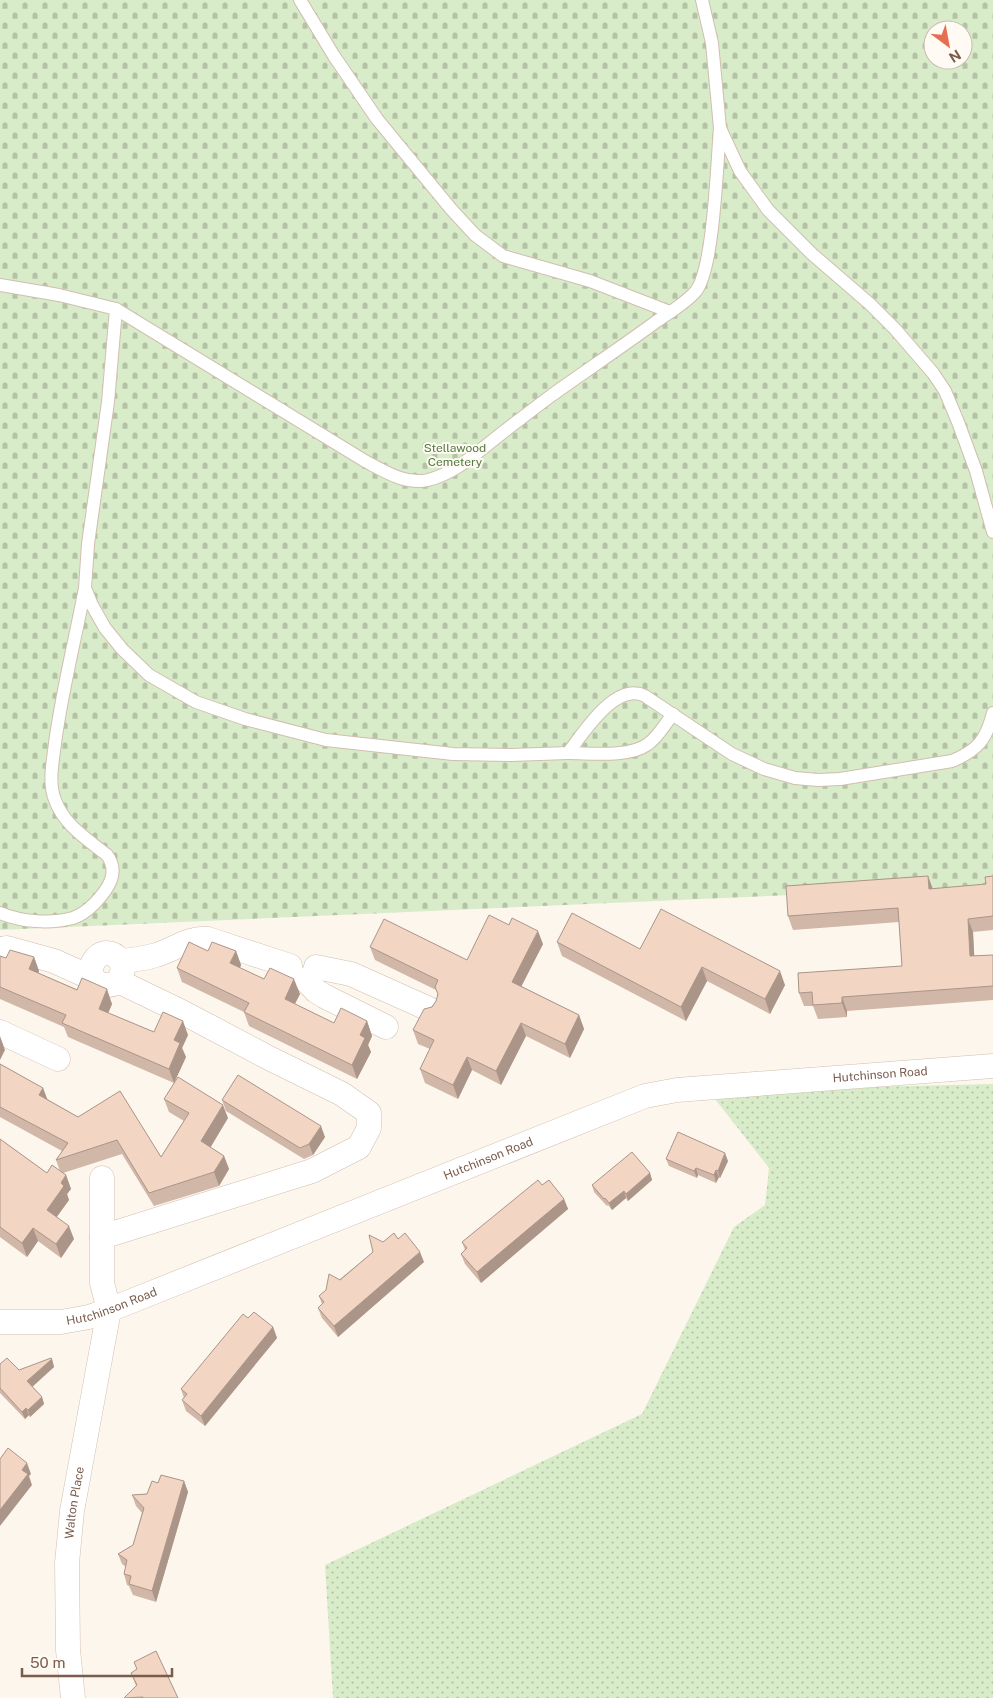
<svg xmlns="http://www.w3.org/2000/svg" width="993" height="1698" viewBox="0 0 993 1698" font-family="'Public Sans',sans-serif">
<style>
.cemetery{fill:url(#cemetery-stones);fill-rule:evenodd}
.park{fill:url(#park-dots)}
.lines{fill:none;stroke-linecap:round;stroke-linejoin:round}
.service-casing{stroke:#d1beb0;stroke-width:14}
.minor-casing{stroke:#d1beb0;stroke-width:25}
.service{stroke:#fff;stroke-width:12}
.minor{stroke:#fff;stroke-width:24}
.wall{fill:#d1b7a8}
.shaded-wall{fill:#aa9588}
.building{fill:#f3d5c3;stroke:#aa9588}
.labels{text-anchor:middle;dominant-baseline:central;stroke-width:4;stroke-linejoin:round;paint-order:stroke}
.park-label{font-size:12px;fill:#537a41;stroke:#fffaf3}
.street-label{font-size:12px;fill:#7a5c4d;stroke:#fffaf3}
</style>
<defs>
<pattern id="cemetery-stones" width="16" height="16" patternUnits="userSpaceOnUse" patternTransform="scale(1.25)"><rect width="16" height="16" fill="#d8ecc9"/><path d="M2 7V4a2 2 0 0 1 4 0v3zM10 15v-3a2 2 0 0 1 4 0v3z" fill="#b4c2a5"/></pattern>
<pattern id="park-dots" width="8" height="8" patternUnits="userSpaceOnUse" patternTransform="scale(1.25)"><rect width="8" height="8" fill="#d8ecc9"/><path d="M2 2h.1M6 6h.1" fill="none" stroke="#b4c2a5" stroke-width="1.8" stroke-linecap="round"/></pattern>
</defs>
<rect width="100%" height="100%" fill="#fdf6ec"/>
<path class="cemetery" d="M0,0H993V884L926,889L0,930ZM933,30H963V60H933Z"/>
<path class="park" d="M993,1084V1698H333L325,1565L642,1414L734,1227L765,1205L769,1168L715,1099L868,1087Z"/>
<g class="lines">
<g class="service-casing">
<g id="service">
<path d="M300,0L334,56L377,119L451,209L475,235L503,256L590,281L670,312"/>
<path d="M702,0L712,43L720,128L740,171L768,210L812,254L870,304L895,329L933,373L945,391L958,422L976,471L993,532"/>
<path d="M0,285L59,295L116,309L108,402L88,544L85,588L92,605L105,628L122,649L149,675L196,702L245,719L326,740L453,754L511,755L568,753C584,732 616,681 645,696L732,754L764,769L795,778L818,780L840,779L952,761C978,750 986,740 993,713"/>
<path d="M116,309L365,461C384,471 405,485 428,480C453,474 473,456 492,441C512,425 532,410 552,395C587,370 623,346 657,321C670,312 686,303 696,291C714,268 717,161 720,128"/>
<path d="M568,753C591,753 629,758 648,744C658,737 665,724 673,714"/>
<path d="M0,913C22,922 50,924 73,918C82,915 89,909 95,903C108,889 120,873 107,855C87,839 64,825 55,800C48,782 53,761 55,743C62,691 75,640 85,588"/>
</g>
</g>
<g class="minor-casing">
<g id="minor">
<path d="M0,949L7,948L54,961L94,979"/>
<path d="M121,961C125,972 120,987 105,985C76,981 98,935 121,961C132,960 144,959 156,955C174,950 188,937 208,939L290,966"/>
<path d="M316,967L351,974L429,1009"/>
<path d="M305,979L316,991L324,996L386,1027"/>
<path d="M0,1032L58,1059"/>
<path d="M102,1237L312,1171L359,1147L369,1128V1113L342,1094L269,1058L182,1012L118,981"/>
<path id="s1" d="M0,1322H61L89,1317L109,1310L645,1096L677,1090L993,1066"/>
<path id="s2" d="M73,1698L68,1650L67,1563L72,1511L109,1310L102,1283V1178"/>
</g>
</g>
<use href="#service" class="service"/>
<use href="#minor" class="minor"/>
</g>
<g class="wall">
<path d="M928,876L933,889L986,884L993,876V930L973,932L974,956L993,955V1000L847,1011V1017L818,1019L813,1006H804L799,993L902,966L899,922L793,930L788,916Z"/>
<path d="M557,942L640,949L785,985L770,1014L707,981L686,1021L562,956Z"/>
<path d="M543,944L521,986L579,1015L584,1029L570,1058L526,1036L501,1085L472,1070L458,1099L425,1083L420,1069L430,1049L418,1044L413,1030L436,1001L438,994L436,990L375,960L370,947L467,960Z"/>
<path d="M236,951L241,965L240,968L264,979L300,994L295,1004L334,1023L367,1021L372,1036L368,1045L371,1052L357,1079L249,1026L244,1012L182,982L177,968Z"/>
<path d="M0,957L6,958L34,957L39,971L38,973L112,1004L108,1013L154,1032L188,1035L182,1048L186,1057L174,1083L68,1037L64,1027L0,999Z"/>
<path d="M0,1064L43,1088L47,1099L78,1117L161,1157L184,1121L169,1112L164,1099L228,1118L210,1147L224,1156L229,1169L219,1186L154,1206L122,1154L63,1173L66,1175L71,1189L67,1194L69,1200L57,1217L74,1239L61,1258L38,1241L27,1257L0,1237V1139L47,1173L60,1171L56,1160L62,1151L0,1117Z"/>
<path d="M222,1100L325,1137L313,1155L304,1159L226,1111Z"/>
<path d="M666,1159L728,1161L720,1178L719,1177L716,1183L698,1175L697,1178L669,1166Z"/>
<path d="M650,1173L652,1180L628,1201L626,1198L612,1210L608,1205L607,1206L594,1192L592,1185Z"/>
<path d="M542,1185L564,1199L568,1209L481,1283L465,1264L461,1254L465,1250L462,1242Z"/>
<path d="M398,1239L424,1262L338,1337L322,1318L318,1308L322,1304L319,1296L373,1252L383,1242Z"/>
<path d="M248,1318L273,1327L277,1338L205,1426L186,1411L182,1400L184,1398L181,1389Z"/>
<path d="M52,1359L54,1367L32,1386L42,1397L44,1404L30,1417L29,1415L25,1419L0,1393V1364L19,1370Z"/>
<path d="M184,1481L188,1492L156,1602L133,1595L129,1586L127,1585L124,1574L126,1567L122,1564L118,1554L133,1545L142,1513L136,1506L132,1495L147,1494L158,1483Z"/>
<path d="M134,1662L178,1698H124L136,1686L131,1673L137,1670Z"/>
</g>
<g class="shaded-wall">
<path d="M928,876L933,890L929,889Z"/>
<path d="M968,919L973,932L975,970L970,956Z"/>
<path d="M538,931L543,944L517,995L512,982Z"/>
<path d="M236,951L241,965L236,977L230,963Z"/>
<path d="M34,957L39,971L34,983L29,969Z"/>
<path d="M702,967L707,981L686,1021L681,1007Z"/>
<path d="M780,971L785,985L770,1014L765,999Z"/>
<path d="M294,979L300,994L290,1013L285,999Z"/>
<path d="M107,989L112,1004L104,1023L99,1009Z"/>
<path d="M842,997L847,1011V1017L842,1003Z"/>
<path d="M579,1015L584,1029L570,1058L565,1044Z"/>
<path d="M183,1021L188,1035L182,1048L186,1057L174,1083L169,1069L174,1040Z"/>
<path d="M367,1021L372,1036L368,1045L371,1052L357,1079L352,1065L360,1035Z"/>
<path d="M521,1023L526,1036L501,1085L496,1071Z"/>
<path d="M0,1036L5,1050L0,1060Z"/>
<path d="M467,1057L472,1070L458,1099L453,1085Z"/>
<path d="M43,1088L48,1101L39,1095Z"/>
<path d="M223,1105L228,1118L206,1155L201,1141Z"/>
<path d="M321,1126L325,1137L313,1155L309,1144Z"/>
<path d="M725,1153L728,1161L720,1178L718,1171Z"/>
<path d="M224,1156L229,1169L219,1186L214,1172Z"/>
<path d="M696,1168L698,1175L697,1178L694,1171Z"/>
<path d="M716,1170L719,1177L716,1183L714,1175Z"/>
<path d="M650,1173L652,1180L628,1201L626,1194Z"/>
<path d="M66,1175L71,1189L67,1194L69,1200L52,1223L47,1210L61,1183Z"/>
<path d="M624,1191L626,1198L612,1210L609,1203Z"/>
<path d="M564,1199L568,1209L481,1283L477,1272Z"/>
<path d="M69,1226L74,1239L61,1258L56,1244Z"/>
<path d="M33,1228L38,1241L27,1257L22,1243Z"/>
<path d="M420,1252L424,1262L338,1337L334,1326Z"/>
<path d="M273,1327L277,1338L205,1426L201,1416Z"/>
<path d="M52,1359L54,1367L30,1389L27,1381Z"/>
<path d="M42,1397L44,1404L30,1417L28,1410Z"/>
<path d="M26,1408L29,1415L25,1419L22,1412Z"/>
<path d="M27,1463L31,1474L29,1476L32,1485L0,1526V1510L22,1470Z"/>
<path d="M184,1481L188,1492L156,1602L152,1591Z"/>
</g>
<g class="building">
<path d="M928,876L929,889L986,884L985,877L993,876V916L968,919L970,956L993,955V986L842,997V1003L813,1005L812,992L799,993L798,973L902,966L898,908L788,916L786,886Z"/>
<path d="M661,909L780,971L765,999L702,967L681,1007L557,942L572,913L640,949Z"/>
<path d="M489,915L509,925L512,918L538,931L512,982L579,1015L565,1044L521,1023L496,1071L467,1057L453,1085L420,1069L434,1040L413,1030L424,1009L432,1007L436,1001L438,994L435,987L438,980L370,947L384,919L467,960Z"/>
<path d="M189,942L208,951L212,942L236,951L230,963L264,979L270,968L294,979L285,999L334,1023L341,1008L367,1021L360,1035L365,1038L352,1065L244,1012L249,1003L177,968Z"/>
<path d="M10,950L34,957L29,969L77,990L82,978L107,989L99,1009L154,1032L163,1012L183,1021L174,1040L180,1043L169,1069L62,1023L66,1015L0,987V956L6,958Z"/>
<path d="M0,1064L43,1088L39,1095L78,1117L120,1091L161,1157L189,1113L164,1099L178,1077L223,1105L201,1141L224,1156L214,1172L149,1193L117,1140L56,1160L68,1143L0,1107Z"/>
<path d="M238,1075L321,1126L309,1144L300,1148L222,1100Z"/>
<path d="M678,1132L725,1153L718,1171L716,1170L714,1175L696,1168L694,1171L666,1159Z"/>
<path d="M0,1139L47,1173L52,1165L66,1175L61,1183L64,1186L47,1210L69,1226L56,1244L33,1228L22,1243L0,1227Z"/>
<path d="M632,1152L650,1173L626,1194L624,1191L609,1203L605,1198L604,1199L592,1185Z"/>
<path d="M538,1180L542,1185L549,1180L564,1199L477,1272L461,1254L467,1248L462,1242Z"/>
<path d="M394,1233L398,1239L405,1233L420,1252L334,1326L318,1308L324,1302L319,1296L326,1290L329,1274L340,1280L373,1252L369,1235L383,1242Z"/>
<path d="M254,1312L273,1327L201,1416L182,1400L187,1394L181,1389L243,1314L248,1318Z"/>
<path d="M7,1358L19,1370L51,1358L52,1359L27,1381L42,1397L28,1410L26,1408L22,1412L0,1388V1364Z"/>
<path d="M8,1448L27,1463L22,1470L28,1474L0,1510V1459Z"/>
<path d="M161,1475L184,1481L152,1591L129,1584L131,1576L124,1574L127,1560L118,1554L133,1545L144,1508L132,1495L147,1494L152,1481L158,1483Z"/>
<path d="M156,1651L178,1698H143V1697L124,1698L137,1685L131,1673L137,1669L134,1662Z"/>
</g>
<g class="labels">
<g class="park-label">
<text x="455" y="448">Stellawood<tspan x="455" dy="14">Cemetery</tspan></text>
</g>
<g class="street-label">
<text stroke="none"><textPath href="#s1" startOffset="924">Hutchinson Road</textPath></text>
<text stroke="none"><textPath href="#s1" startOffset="519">Hutchinson Road</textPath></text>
<text stroke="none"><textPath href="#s1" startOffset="114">Hutchinson Road</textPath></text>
<text stroke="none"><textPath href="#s2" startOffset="196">Walton Place</textPath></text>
</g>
</g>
<g transform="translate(948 45) rotate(148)"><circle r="24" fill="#fffaf3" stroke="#cabbb1"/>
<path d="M0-4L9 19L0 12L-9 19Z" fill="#e76f51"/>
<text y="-8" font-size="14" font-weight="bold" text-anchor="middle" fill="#7a5c4d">N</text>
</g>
<path d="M22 1668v8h150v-8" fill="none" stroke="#7a5c4d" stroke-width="2.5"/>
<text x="30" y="1668" font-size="15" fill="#7a5c4d" stroke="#fffaf3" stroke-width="4" paint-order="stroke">50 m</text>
</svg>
